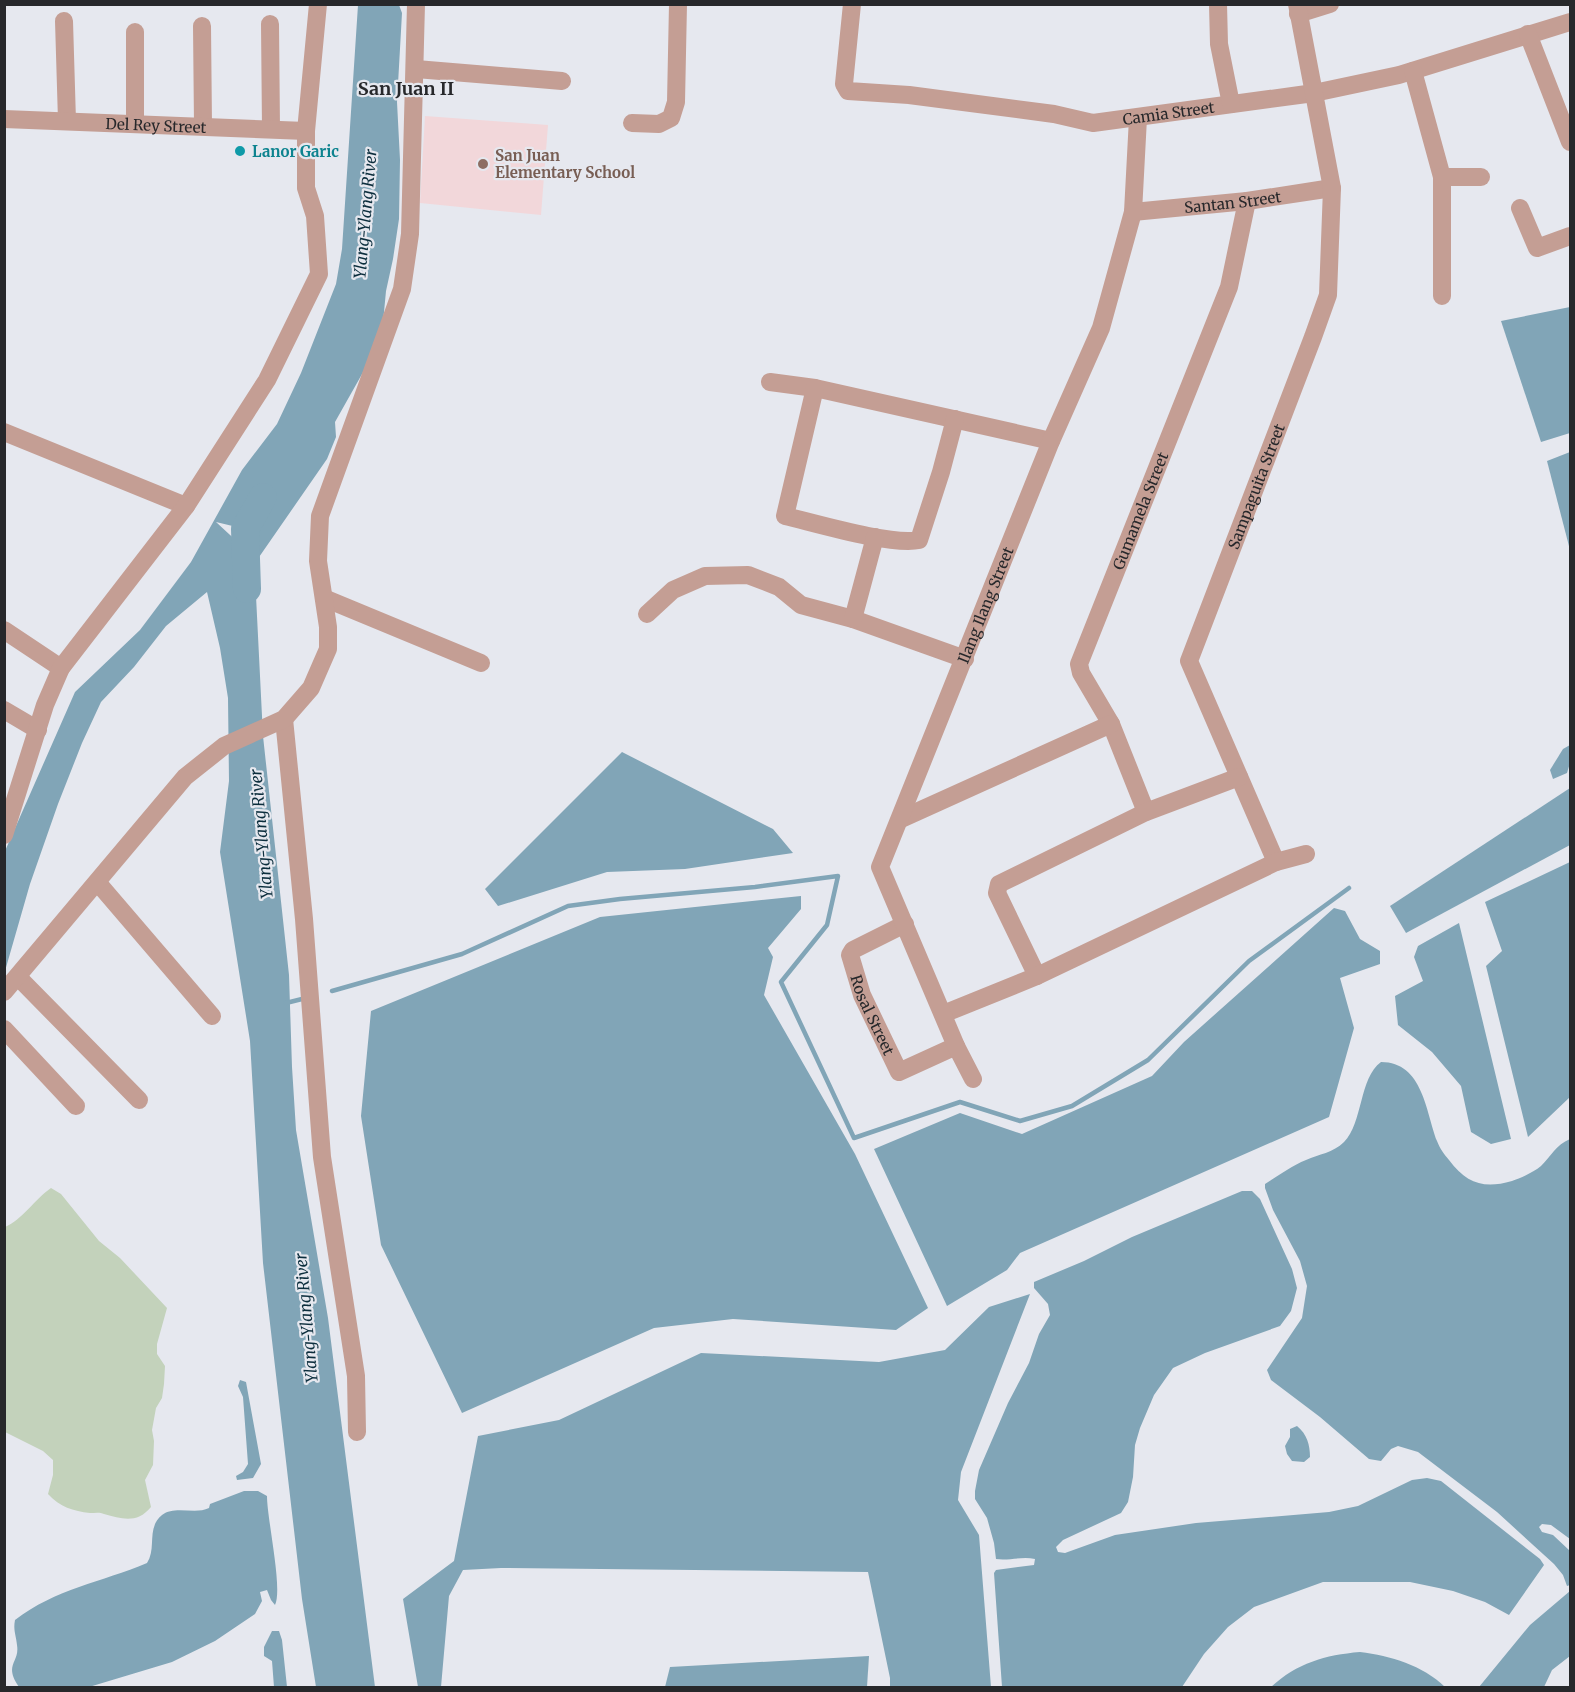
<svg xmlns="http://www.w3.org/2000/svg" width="1575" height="1692" viewBox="0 0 1575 1692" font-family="Merriweather,serif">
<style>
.education{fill:#f2d7da}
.green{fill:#c3d2bb}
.water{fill:#81a5b7;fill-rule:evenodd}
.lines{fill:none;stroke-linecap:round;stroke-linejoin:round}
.stream{stroke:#81a5b7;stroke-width:4.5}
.river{stroke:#81a5b7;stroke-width:28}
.minor{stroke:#c49e94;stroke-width:18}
.culture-dot{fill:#0f9aa8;stroke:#e6e8ef;stroke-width:2}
.education-dot{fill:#8d6e63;stroke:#e6e8ef;stroke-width:2}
.labels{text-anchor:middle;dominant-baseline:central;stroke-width:4.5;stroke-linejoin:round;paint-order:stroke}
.street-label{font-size:15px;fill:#27282b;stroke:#e6e8ef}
.culture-label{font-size:15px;font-weight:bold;fill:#0d838f;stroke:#e6e8ef;text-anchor:start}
.education-label{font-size:15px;font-weight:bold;fill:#785e54;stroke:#e6e8ef;text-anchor:start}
.water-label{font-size:16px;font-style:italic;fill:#0c2e3d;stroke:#e6e8ef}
.quarter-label{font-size:18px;font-weight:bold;fill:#27282b;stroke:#e6e8ef}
</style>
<rect width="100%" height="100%" fill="#e6e8ef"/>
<path class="education" d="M425,116L548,125L541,215L420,203Z"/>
<path class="green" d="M51,1188L61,1194L99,1241L120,1258L167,1308L157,1344V1354L165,1366L164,1384L162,1398L156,1408L152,1430L154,1441L153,1465L145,1480L151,1507C137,1524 122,1519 104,1514C100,1512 95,1513 90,1513C73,1511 60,1507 48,1494L53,1475V1460L43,1451L5,1432V1227C22,1220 35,1199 51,1188Z"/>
<g class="water">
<path d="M358,5H399L402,13L397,102L400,160L399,219L393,259L386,291L382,333L366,367L335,422L336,437L327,459L257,560L256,596L263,736L289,975L292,1067L296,1130L328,1318L375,1687H316L302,1599L263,1263L250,1041L220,852L229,781L228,698L220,648L207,592L166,626L134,667L101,702L82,743L58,804L30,884L5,971V851L75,692L140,630L191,562L242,470L277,424L301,373L336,284L342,249ZM216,522L245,529L256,559Z"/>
<path d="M1570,307V433L1541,442L1501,321Z"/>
<path d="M1570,452V550L1547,461Z"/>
<path d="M1570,745V763L1567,773L1553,779L1550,770L1563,749Z"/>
<path d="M622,752L773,829L793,853L685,869L607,872L498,906L485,889Z"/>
<path d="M1570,788V845L1406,933L1390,906Z"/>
<path d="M1570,862V1097L1528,1137L1486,966L1502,951L1485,902Z"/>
<path d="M801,896V909L768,948L773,957L764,995L855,1154L928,1308L896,1330L733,1319L654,1328L462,1413L381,1245L361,1116L371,1011L600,917Z"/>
<path d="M1334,908L1345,911L1360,939L1380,951V964L1340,978L1354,1028L1329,1117L1020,1253L1007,1270L947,1306L874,1149L960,1113L1022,1134L1152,1076L1184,1042Z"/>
<path d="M1459,923L1511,1139L1491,1144L1471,1132L1461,1086L1432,1052L1398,1025L1395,996L1423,981L1414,957L1418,946Z"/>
<path d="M1381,1062C1423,1062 1426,1112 1437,1141C1440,1149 1444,1154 1449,1160C1467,1184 1484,1189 1512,1181C1521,1178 1534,1172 1541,1166C1551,1156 1556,1145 1570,1139V1539L1551,1525L1542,1524L1539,1527L1542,1532L1553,1535L1570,1551V1585L1567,1586L1563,1575L1554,1564L1497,1512L1418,1452L1398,1446L1391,1449L1381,1461L1369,1459L1320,1417L1271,1380L1267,1370L1302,1318L1307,1286L1300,1261L1273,1210L1265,1188V1184C1278,1176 1291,1166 1306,1160C1319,1154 1333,1153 1344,1142C1363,1123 1359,1078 1381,1062Z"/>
<path d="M1242,1191H1252L1260,1199L1292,1269L1297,1288L1291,1311L1280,1326L1205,1353L1173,1368L1154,1395L1140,1428L1135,1445L1133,1477L1128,1502L1121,1513L1063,1540L1056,1547L1058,1552L1065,1553L1115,1535L1196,1523L1329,1512L1358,1506L1412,1480L1427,1478L1441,1481L1540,1559L1544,1565L1509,1615L1485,1602L1453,1591L1410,1582H1323L1254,1607L1228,1627L1204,1654L1182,1687H1002L994,1573L996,1570L1034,1565L1035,1559C1022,1556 1009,1561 996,1559L994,1543L987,1518L975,1499V1491L979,1470L1008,1403L1029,1363L1039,1334L1050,1315L1048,1304L1034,1288V1282L1084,1261L1132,1237Z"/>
<path d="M1030,1294L961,1472L958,1500L979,1535L991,1687H890V1678L868,1572L501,1568L463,1570L449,1596L441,1687H418L403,1599L454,1561L478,1436L559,1420L701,1353L879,1362L945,1350L989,1307Z"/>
<path d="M240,1380L246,1382L261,1464L253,1478L237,1480L236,1476L243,1472L248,1464L243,1397L238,1386Z"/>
<path d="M1297,1426C1307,1434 1310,1445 1310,1457L1304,1462L1292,1461L1287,1454L1285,1446L1290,1437V1429Z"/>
<path d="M244,1491H258L267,1496C267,1519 283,1589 275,1605L271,1600L267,1590L260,1592L262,1601L255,1614L215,1641L172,1662L89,1687H19C3,1664 20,1663 17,1645C16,1635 13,1630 15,1620C55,1589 102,1582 147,1563C157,1548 146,1528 162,1515C175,1505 195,1515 209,1508L210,1504Z"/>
<path d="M1570,1591V1656L1552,1670L1544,1687H1479L1530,1625Z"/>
<path d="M272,1631H279L282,1640L287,1687H274L272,1661L264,1656V1647Z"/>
<path d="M1360,1652C1391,1656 1422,1665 1445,1687H1271C1297,1663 1325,1655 1360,1652Z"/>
<path d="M869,1656L867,1687H665L670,1667Z"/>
</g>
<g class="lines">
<g class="stream">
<path d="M332,991L462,954L568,906L620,899L755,887L838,876L827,925L781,982L854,1138L960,1102L1020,1121L1072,1106L1148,1060L1249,961L1349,888"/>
<path d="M286,1003L306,998"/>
</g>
<path class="river" d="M247,589L245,529L263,497"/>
<g class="minor">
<path id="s1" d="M852,4L844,84L848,91L909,95L1054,114L1093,123L1314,93L1399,75L1570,22"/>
<path d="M1218,4L1219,44L1231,104"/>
<path d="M1298,14L1330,4"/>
<path d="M64,21L67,121"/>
<path d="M270,24L271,129"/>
<path d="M202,26L203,125"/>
<path d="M135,32V124"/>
<path d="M1528,34L1570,142"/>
<path d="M416,69L562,81"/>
<path d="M1413,71L1442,177V296"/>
<path id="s2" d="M4,119L306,131"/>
<path d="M632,123L659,124L671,118L676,102L678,4"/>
<path d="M1442,177H1481"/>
<path d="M1520,208L1537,248L1570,236"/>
<path id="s3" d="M1133,212L1247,201L1332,188"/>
<path d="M770,382L815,388L1051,441"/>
<path d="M815,388L785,516C815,523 892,546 919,540L941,472L955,419"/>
<path d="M4,432L186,506"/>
<path d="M324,598L481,663"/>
<path d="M647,614L673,590L705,576L748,575L779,587L801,605L853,619L965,659"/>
<path d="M853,619L875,537"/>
<path d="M4,630L61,668"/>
<path d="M4,710L38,730"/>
<path d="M284,719L304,919L322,1157L356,1376L357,1432"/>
<path id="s4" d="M1146,812L1111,724L1081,673L1079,664L1229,287L1247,201"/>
<path d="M901,819L1111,724"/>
<path d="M4,835L45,705L61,668L186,506L267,380L319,274L315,216L306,188V131L318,4"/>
<path id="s5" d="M1276,862L1189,661L1313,337L1328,295L1332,188L1297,4"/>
<path d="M98,883L212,1016"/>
<path id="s6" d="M905,924L853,950L850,955L862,995L899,1072L956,1046"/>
<path d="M1037,976L997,893L999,884L1146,812L1239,777"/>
<path d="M18,977L139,1100"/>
<path d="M4,992L185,777L224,746L284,719L311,688L321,665L328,649V627L318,561L320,516L402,289L410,234L416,4"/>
<path d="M943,1014L1037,976L1276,862L1306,854"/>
<path d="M4,1029L76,1106"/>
<path id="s7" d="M973,1079L956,1046L880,867L1051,441L1101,328L1133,212L1138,118"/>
</g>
</g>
<circle class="culture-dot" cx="240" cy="151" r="6"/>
<circle class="education-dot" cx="483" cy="164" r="6"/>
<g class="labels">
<g class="street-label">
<text stroke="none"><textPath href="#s1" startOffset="412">Camia Street</textPath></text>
<text stroke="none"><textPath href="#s2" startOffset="152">Del Rey Street</textPath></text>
<text stroke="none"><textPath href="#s3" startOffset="100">Santan Street</textPath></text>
<text stroke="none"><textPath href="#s5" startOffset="406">Sampaguita Street</textPath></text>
<text stroke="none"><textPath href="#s4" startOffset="328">Gumamela Street</textPath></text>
<text stroke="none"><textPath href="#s7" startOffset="514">Ilang Ilang Street</textPath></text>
<text stroke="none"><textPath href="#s6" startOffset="128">Rosal Street</textPath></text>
</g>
<g class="culture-label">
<text x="252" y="151">Lanor Garic</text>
</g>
<g class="education-label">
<text x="495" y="155">San Juan<tspan x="495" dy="17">Elementary School</tspan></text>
</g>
<g class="water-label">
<text transform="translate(365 214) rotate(-85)">Ylang-Ylang River</text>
<text transform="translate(261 834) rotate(-95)">Ylang-Ylang River</text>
<text transform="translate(306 1318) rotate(-95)">Ylang-Ylang River</text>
</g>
<g class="quarter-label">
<text x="406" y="88">San Juan II</text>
</g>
</g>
<rect width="1575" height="1692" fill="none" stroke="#27282b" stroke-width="12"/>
</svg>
